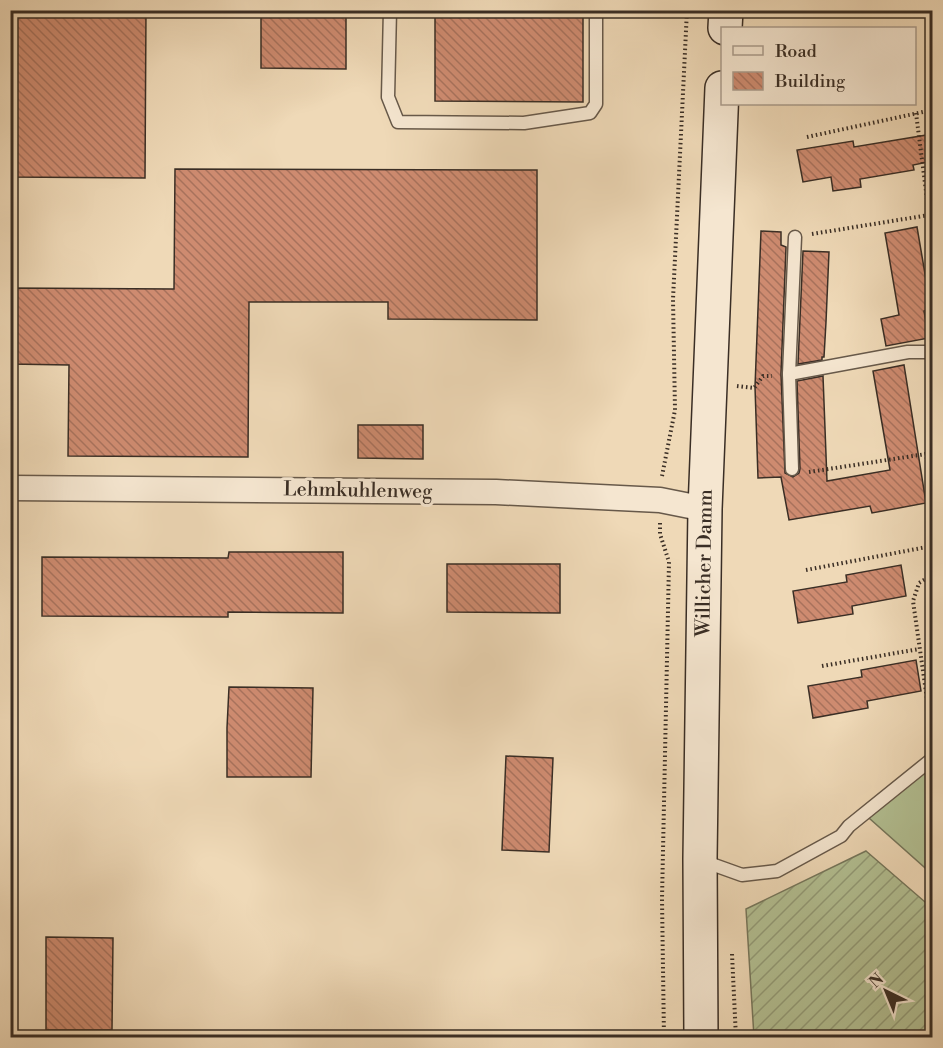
<svg xmlns="http://www.w3.org/2000/svg" width="943" height="1048" viewBox="0 0 943 1048" font-family="'Libre Bodoni',serif">
<style>
.garden{fill:url(#garden-furrows);stroke:#76775c;stroke-width:1.5}
.pitch{fill:#b3c093;stroke:#76775c;stroke-width:1.5}
.building{fill:url(#building-back-hatch);stroke:#3a2e25;stroke-width:1.5}
.lines{fill:none;stroke-linecap:round;stroke-linejoin:round}
.lane-casing{stroke:#67594a;stroke-width:15}
.street-casing{stroke:#67594a;stroke-width:27}
.secondary-casing{stroke:#3a2e25;stroke-width:36}
.path{stroke:#3a2e25;stroke-width:4;stroke-dasharray:1.5 3;stroke-linecap:butt}
.lane{stroke:#f5e6d0;stroke-width:12}
.street{stroke:#f5e6d0;stroke-width:24}
.secondary{stroke:#f5e6d0;stroke-width:33}
.labels{text-anchor:middle;dominant-baseline:central;stroke-width:6;stroke-linejoin:round;paint-order:stroke}
.street-label{font-size:20px;fill:#3a2e25;stroke:#f5e6d0}
</style>
<defs>
<pattern id="garden-furrows" width="10" height="10" patternUnits="userSpaceOnUse" patternTransform="scale(1.5)"><rect width="10" height="10" fill="#b3c093"/><path d="M-1 1l2-2M0 10L10 0M9 11l2-2" fill="none" stroke="#939c78"/></pattern>
<pattern id="building-back-hatch" width="6" height="6" patternUnits="userSpaceOnUse" patternTransform="scale(1.5)"><rect width="6" height="6" fill="#ce8b70"/><path d="M-1 5l2 2M0 0l6 6M5-1l2 2" fill="none" stroke="#a8725c"/></pattern>
</defs>
<rect width="100%" height="100%" fill="#efd9b7"/>
<filter id="stains"><feTurbulence type="fractalNoise" baseFrequency=".00333" numOctaves="4"/><feColorMatrix values="0 0 0 0 .2 0 0 0 0 .09 0 0 0 0 .02 0 0 0 .5 -.17"/></filter>
<radialGradient id="worn" r=".72"><stop offset=".6" stop-color="#630" stop-opacity="0"/><stop offset="1" stop-color="#630" stop-opacity=".3"/></radialGradient>
<path class="garden" d="M866,851L932,908V1037H754L746,909Z"/>
<path class="pitch" d="M932,764V874L869,818Z"/>
<g class="building">
<path d="M10,10H146L145,178L10,177Z"/>
<path d="M261,10H346V69L261,68Z"/>
<path d="M435,10H583V102L435,101Z"/>
<path d="M933,134V161L913,165L914,170L860,179L861,187L833,191L831,177L803,182L797,150L853,141L854,147Z"/>
<path d="M175,169L537,170V320L388,319V302H249L248,457L68,456L69,365L10,364V288L174,289Z"/>
<path d="M917,227L931,309L924,311L929,338L886,346L881,319L899,315L885,233Z"/>
<path d="M761,231L781,232V245L786,247L781,374L785,473L793,477L799,473L800,469L797,381L823,376L827,481L890,470L873,371L904,365L926,503L872,513L870,506L789,520L781,477L758,478L755,387Z"/>
<path d="M803,251L829,252L826,322L824,357H822V360L798,364Z"/>
<path d="M358,425H423V459L358,458Z"/>
<path d="M229,552H343V613L228,612V617L42,616V557L228,558Z"/>
<path d="M447,564H560V613L447,612Z"/>
<path d="M901,565L906,596L852,606L853,614L798,623L793,591L847,582L846,575Z"/>
<path d="M916,660L921,691L867,701L868,708L813,718L808,686L862,677L861,670Z"/>
<path d="M229,687L313,688L311,777H227V728Z"/>
<path d="M506,756L553,758L549,852L502,850Z"/>
<path d="M46,937L113,938L112,1030H46Z"/>
</g>
<g class="lines">
<g class="lane-casing">
<g id="lane">
<path d="M390,10L388,97L398,122L524,123L590,113L596,104V10"/>
<path d="M789,374L908,352H932"/>
<path d="M792,469L789,374L795,237"/>
<path d="M703,861L742,875L777,871L841,836L849,826L932,759"/>
</g>
</g>
<g class="street-casing">
<path id="street" d="M10,488L496,492L660,500L705,509"/>
</g>
<g class="secondary-casing">
<g id="secondary">
<path d="M725,28L726,10"/>
<path d="M701,1038L700,859L705,509L722,88"/>
</g>
</g>
<g class="path">
<path d="M916,113L932,238"/>
<path d="M807,137L932,110"/>
<path d="M812,234L929,215"/>
<path d="M737,386L754,388L763,376H772"/>
<path d="M926,454L932,433"/>
<path d="M809,472L926,454L932,486"/>
<path d="M662,476L675,410L673,299L687,10"/>
<path d="M660,523V534L669,562L662,899L664,1038"/>
<path d="M806,570L932,546"/>
<path d="M932,575L919,583L913,601L932,734"/>
<path d="M822,666L919,649"/>
<path d="M732,954L736,1038"/>
</g>
<use href="#lane" class="lane"/>
<use href="#street" class="street"/>
<use href="#secondary" class="secondary"/>
</g>
<g class="labels">
<g class="street-label">
<text transform="translate(358 491) rotate(1)">Lehmkuhlenweg</text>
<text transform="translate(705 563) rotate(-89)">Willicher Damm</text>
</g>
</g>
<rect width="943" height="1048" fill="none" stroke="#efd9b7" stroke-width="36"/>
<rect x="12" y="12" width="919" height="1024" fill="none" stroke="#3a2e25" stroke-width="3"/>
<rect x="18" y="18" width="907" height="1012" fill="none" stroke="#3a2e25" stroke-width="1.5"/>
<rect x="721" y="27" width="195" height="78" fill="#f5e6d0" stroke="#aa9c8c" stroke-width="1.5"/>
<rect x="733" y="46" width="30" height="9" fill="#f5e6d0" stroke="#aa9c8c" stroke-width="1.5"/>
<text x="775" y="57" font-size="18" fill="#3a2e25">Road</text>
<rect x="733" y="72" width="30" height="18" fill="url(#building-back-hatch)" stroke="#aa9c8c" stroke-width="1.5"/>
<text x="775" y="87" font-size="18" fill="#3a2e25">Building</text>
<g transform="translate(886 991) rotate(317)" stroke="#f5e6d0" stroke-width="4.5" paint-order="stroke">
<path d="M0-4.5L10 22L0 15L-10 22Z" fill="#3a2e25"/>
<text y="-9" font-size="16" font-weight="bold" text-anchor="middle" fill="#3a2e25">N</text>
</g>
<rect width="100%" height="100%" filter="url(#stains)"/>
<rect width="100%" height="100%" fill="url(#worn)"/>
</svg>
